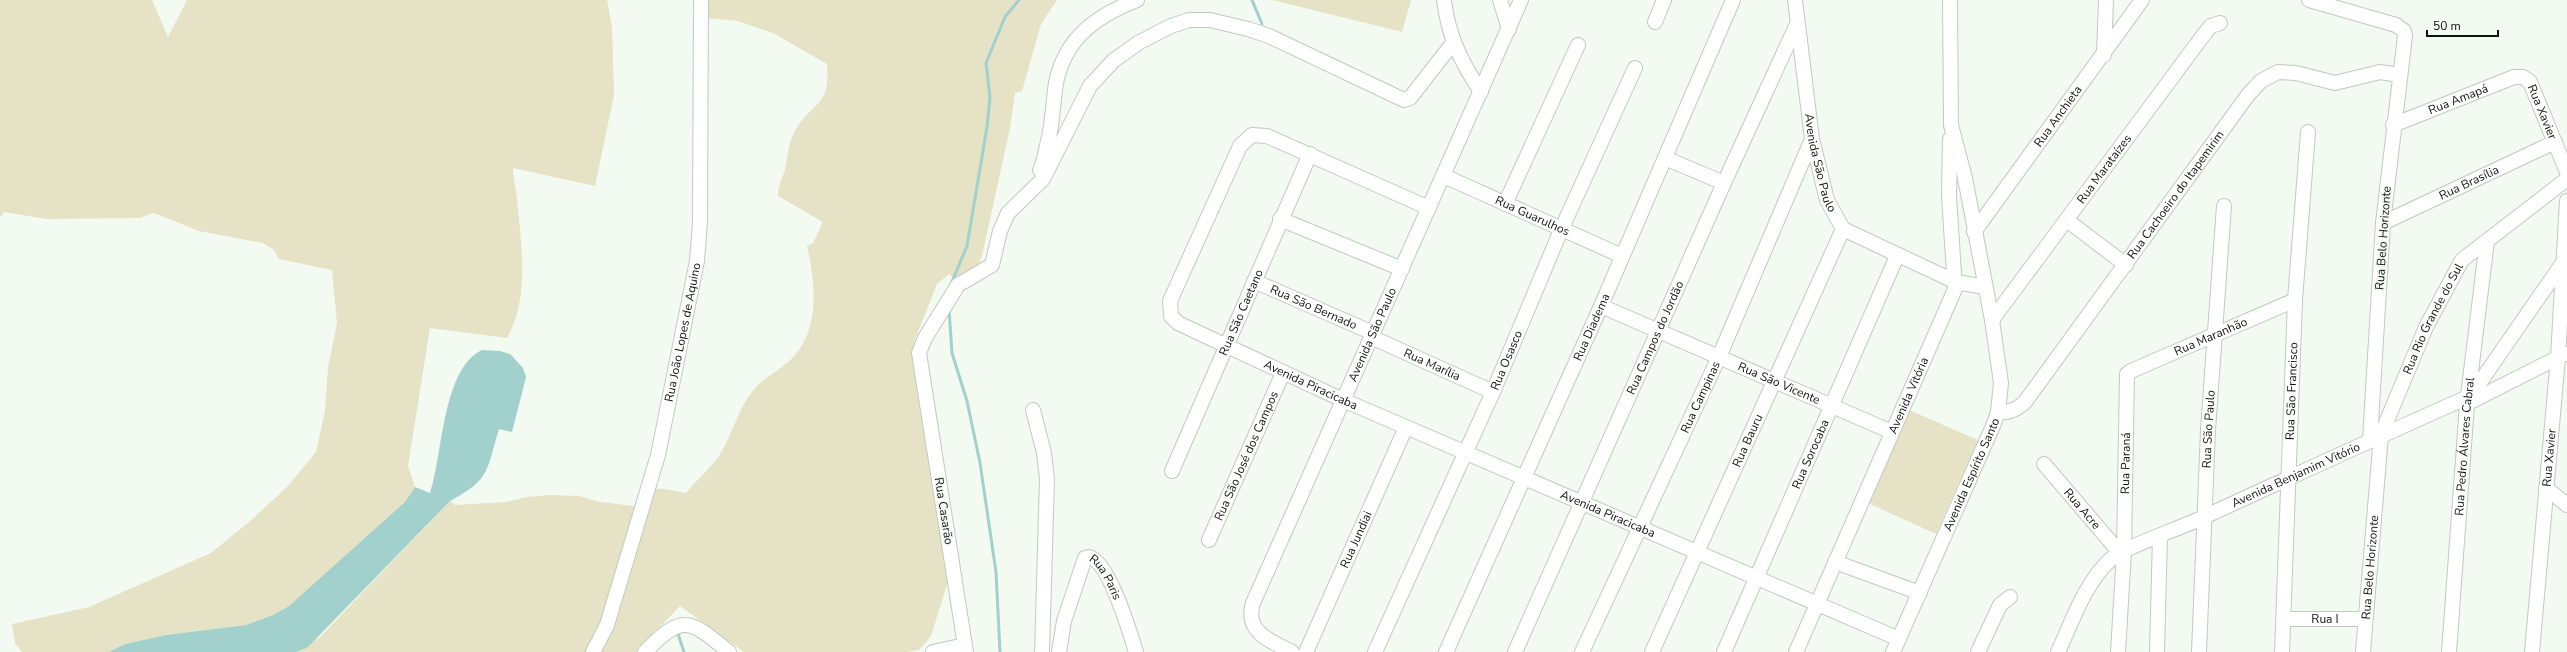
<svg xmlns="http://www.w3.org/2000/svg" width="2567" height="652" viewBox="0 0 2567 652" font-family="'Nunito Sans',sans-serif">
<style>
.green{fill:#e6e2c6}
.water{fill:#a1d0cd}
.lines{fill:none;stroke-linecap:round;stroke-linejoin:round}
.stream{stroke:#a1d0cd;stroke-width:3}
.minor-casing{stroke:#c1c9c1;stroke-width:16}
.minor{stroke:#fff;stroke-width:14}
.labels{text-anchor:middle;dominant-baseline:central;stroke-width:3.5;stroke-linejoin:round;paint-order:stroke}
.street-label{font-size:12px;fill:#0f120f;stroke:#f2faf2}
</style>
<rect width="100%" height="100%" fill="#f2faf2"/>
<g class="green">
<path d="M0,0H152L168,37L187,0H607L612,27L614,95L595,186L513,168C513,178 516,189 517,199C521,241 530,300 507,338L430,328L408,466L415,487L406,502L289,606L273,615L246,625L166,635L125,644L109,652H22L15,643L12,624L89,607L211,553L249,522L288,486L316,452L325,411L328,368L337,323L332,270L279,259L274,250L263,243L199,231L154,213L139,218L46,219L4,212L0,218Z"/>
<path d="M704,0H1057L1041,24L1022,91L1015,93L1010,128L982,256L976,269L955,279L949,274L937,284L914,342L920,365L949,578L931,636L919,650L907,652H744L680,606L636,652H296L320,637L450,501L455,505L506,502L527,497L550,495L579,496L600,502L634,506C655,483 657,488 686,493C699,477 713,467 723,449C733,431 739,408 752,392C760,380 777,372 787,363C821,334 816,285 807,246L813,243L823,222L778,196C778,186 782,179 785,170C788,156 788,144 795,131C812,101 831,108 827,64L773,33L738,21L707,18Z"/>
<path d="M1273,0H1411L1402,32Z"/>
<path d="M1909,410L1978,440L1936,534L1868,503Z"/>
</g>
<path class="water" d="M482,350L500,351L510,354L523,368L526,377L512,432L499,429C486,471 491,479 450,501L308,647L296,652H109L125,644L166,635L246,625L273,615L289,606L405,502L415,487L430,493C443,455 442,369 482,350Z"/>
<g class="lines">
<g class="stream">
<path d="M1252,0L1262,24"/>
<path d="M951,284L967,246L987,127L990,97L986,63L1005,17L1019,0"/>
<path d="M949,309L952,353L967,401L980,463L996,572L1000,652"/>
<path d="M677,631L684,652"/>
</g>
<g class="minor-casing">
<g id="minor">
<path d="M1444,0C1448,35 1461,62 1481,92"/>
<path d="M1500,0L1509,29"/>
<path id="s1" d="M1795,0L1812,139L1827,200L1843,229L1956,282L1985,287"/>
<path d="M2309,0L2396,25L2404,31L2405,36L2383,223L2370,440"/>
<path d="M1655,22L1664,0"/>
<path d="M2104,55L2106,0"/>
<path id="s2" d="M2393,125L2514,77H2523L2530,82L2567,172"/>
<path d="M1665,158L1724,183"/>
<path d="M1040,170C1045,160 1046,148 1049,137C1053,119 1053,101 1056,83C1065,38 1096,16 1137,0"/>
<path id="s3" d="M1444,176L1622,256"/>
<path d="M1505,204L1578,45"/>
<path id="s4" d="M1429,208L1267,136L1252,135L1240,146L1170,301L1171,316L1178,323L1197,332L1343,400L1899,639"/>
<path d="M1280,219L1402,269"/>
<path d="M2068,221L2126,265"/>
<path id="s5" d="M2383,223L2555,142"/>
<path id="s6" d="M1974,232L2142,0"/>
<path id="s7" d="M1254,281L1373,333"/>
<path id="s8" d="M1601,306L1892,432"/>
<path id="s9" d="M1992,320L2205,33L2211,26L2220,23"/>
<path id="s10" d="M1371,337L1493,392"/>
<path d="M2468,403L2565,354"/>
<path d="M1033,410L1044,453L1047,479L1042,652"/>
<path id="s11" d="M1998,412C2010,413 2017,409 2025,402L2248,95L2261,81L2278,72L2296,73L2335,83L2380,72L2400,75"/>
<path id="s12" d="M2044,464L2120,553"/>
<path id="s13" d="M1172,471L1310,154"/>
<path d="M2546,488L2567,505"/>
<path id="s14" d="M1209,540L1283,373"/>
<path d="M1835,562L1920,593"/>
<path id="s15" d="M2285,619H2364"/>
<path id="s16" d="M593,652L607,625L658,455L697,261L700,222L701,0"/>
<path d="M645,652C683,613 689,619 729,652"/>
<path d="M933,652L965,645"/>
<path d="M966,652L919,353L925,338L958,285L992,265L1000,231L1008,213L1043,179L1090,86L1113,61L1138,43L1171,26L1189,20H1210L1248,29L1269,36L1404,100L1410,98L1453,43"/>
<path id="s17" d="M1059,652L1064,621L1085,558L1089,557C1109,561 1130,633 1136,652"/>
<path id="s18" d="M1292,652C1270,641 1244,632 1253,603L1521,0"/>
<path id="s19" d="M1306,652L1406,427"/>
<path id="s20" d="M1375,652L1493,392L1561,230L1635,68"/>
<path id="s21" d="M1446,652L1601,306L1733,0"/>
<path id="s22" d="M1515,652L1724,183L1797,24"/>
<path id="s23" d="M1582,652L1719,357L1812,139"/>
<path id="s24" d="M1652,652L1843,229"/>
<path id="s25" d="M1724,652L1897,256"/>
<path id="s26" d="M1796,652L1955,289L1949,196L1950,139"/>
<path id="s27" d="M1893,652L1993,426L1998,412L2001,383L1992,320L1965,178L1951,125L1950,0"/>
<path d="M1978,652L2000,605L2010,597"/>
<path id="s28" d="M2058,652C2072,622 2085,583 2110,560C2128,545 2182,528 2206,516C2293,476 2380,436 2468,397L2476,388L2562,264"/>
<path id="s29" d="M2118,652L2124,551L2127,374L2131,371L2295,300"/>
<path d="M2157,652L2160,536"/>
<path id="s30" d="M2199,652L2208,430L2224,206"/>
<path id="s31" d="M2282,652L2295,300L2308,132"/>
<path id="s32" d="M2363,652L2381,435L2426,327L2462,260L2567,179"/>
<path id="s33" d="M2449,652L2467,404L2487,241"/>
<path id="s34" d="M2532,652L2558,357L2567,201"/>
</g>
</g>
<use href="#minor" class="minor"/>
</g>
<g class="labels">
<g class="street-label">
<text stroke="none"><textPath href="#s2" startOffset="70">Rua Amapá</textPath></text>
<text stroke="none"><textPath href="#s2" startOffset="180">Rua Xavier</textPath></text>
<text stroke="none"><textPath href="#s6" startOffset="143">Rua Anchieta</textPath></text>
<text stroke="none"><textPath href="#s1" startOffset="165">Avenida São Paulo</textPath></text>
<text stroke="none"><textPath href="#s9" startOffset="188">Rua Marataízes</textPath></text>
<text stroke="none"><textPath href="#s5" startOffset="95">Rua Brasília</textPath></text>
<text stroke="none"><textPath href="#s11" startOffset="286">Rua Cachoeiro do Itapemirim</textPath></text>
<text stroke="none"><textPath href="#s3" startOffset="97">Rua Guarulhos</textPath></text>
<text transform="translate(2383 238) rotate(-86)">Rua Belo Horizonte</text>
<text stroke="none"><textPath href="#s7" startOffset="65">Rua São Bernado</textPath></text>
<text stroke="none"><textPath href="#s13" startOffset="173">Rua São Caetano</textPath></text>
<text stroke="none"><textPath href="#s32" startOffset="345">Rua Rio Grande do Sul</textPath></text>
<text stroke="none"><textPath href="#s21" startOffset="356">Rua Diadema</textPath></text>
<text stroke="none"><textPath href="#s16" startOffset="333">Rua João Lopes de Aquino</textPath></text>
<text stroke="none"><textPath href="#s18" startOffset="364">Avenida São Paulo</textPath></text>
<text stroke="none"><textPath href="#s29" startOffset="370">Rua Maranhão</textPath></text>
<text stroke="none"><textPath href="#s22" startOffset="344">Rua Campos do Jordão</textPath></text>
<text stroke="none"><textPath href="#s20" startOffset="320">Rua Osasco</textPath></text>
<text stroke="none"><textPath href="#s10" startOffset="67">Rua Marília</textPath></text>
<text stroke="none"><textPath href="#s8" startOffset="194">Rua São Vicente</textPath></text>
<text stroke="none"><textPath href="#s4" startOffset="550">Avenida Piracicaba</textPath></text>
<text stroke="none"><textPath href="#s31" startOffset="261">Rua São Francisco</textPath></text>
<text stroke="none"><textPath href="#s26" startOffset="280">Avenida Vitória</textPath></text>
<text stroke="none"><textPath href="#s23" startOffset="281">Rua Campinas</textPath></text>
<text stroke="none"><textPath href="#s30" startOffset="223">Rua São Paulo</textPath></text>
<text stroke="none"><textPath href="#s24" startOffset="232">Rua Bauru</textPath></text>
<text stroke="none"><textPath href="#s33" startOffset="206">Rua Pedro Álvares Cabral</textPath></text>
<text stroke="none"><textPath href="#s25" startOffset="216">Rua Sorocaba</textPath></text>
<text stroke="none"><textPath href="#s14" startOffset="92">Rua São José dos Campos</textPath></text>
<text stroke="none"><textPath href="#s34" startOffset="195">Rua Xavier</textPath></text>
<text stroke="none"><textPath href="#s29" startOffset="189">Rua Paraná</textPath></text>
<text stroke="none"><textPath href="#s27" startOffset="194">Avenida Espírito Santo</textPath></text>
<text stroke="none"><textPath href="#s28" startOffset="311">Avenida Benjamim Vitório</textPath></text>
<text stroke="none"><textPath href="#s12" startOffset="59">Rua Acre</textPath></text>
<text transform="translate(944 511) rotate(81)">Rua Casarão</text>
<text stroke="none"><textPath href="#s4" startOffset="874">Avenida Piracicaba</textPath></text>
<text stroke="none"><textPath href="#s19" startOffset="123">Rua Jundiai</textPath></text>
<text stroke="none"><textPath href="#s32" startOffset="85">Rua Belo Horizonte</textPath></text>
<text stroke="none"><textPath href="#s17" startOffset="129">Rua Paris</textPath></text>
<text stroke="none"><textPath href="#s15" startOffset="40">Rua I</textPath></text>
</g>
</g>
<path d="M2427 30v6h71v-6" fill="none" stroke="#0f120f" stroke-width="2"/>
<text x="2433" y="30" font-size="12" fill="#0f120f" stroke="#f2faf2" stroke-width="3" paint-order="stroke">50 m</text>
</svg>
